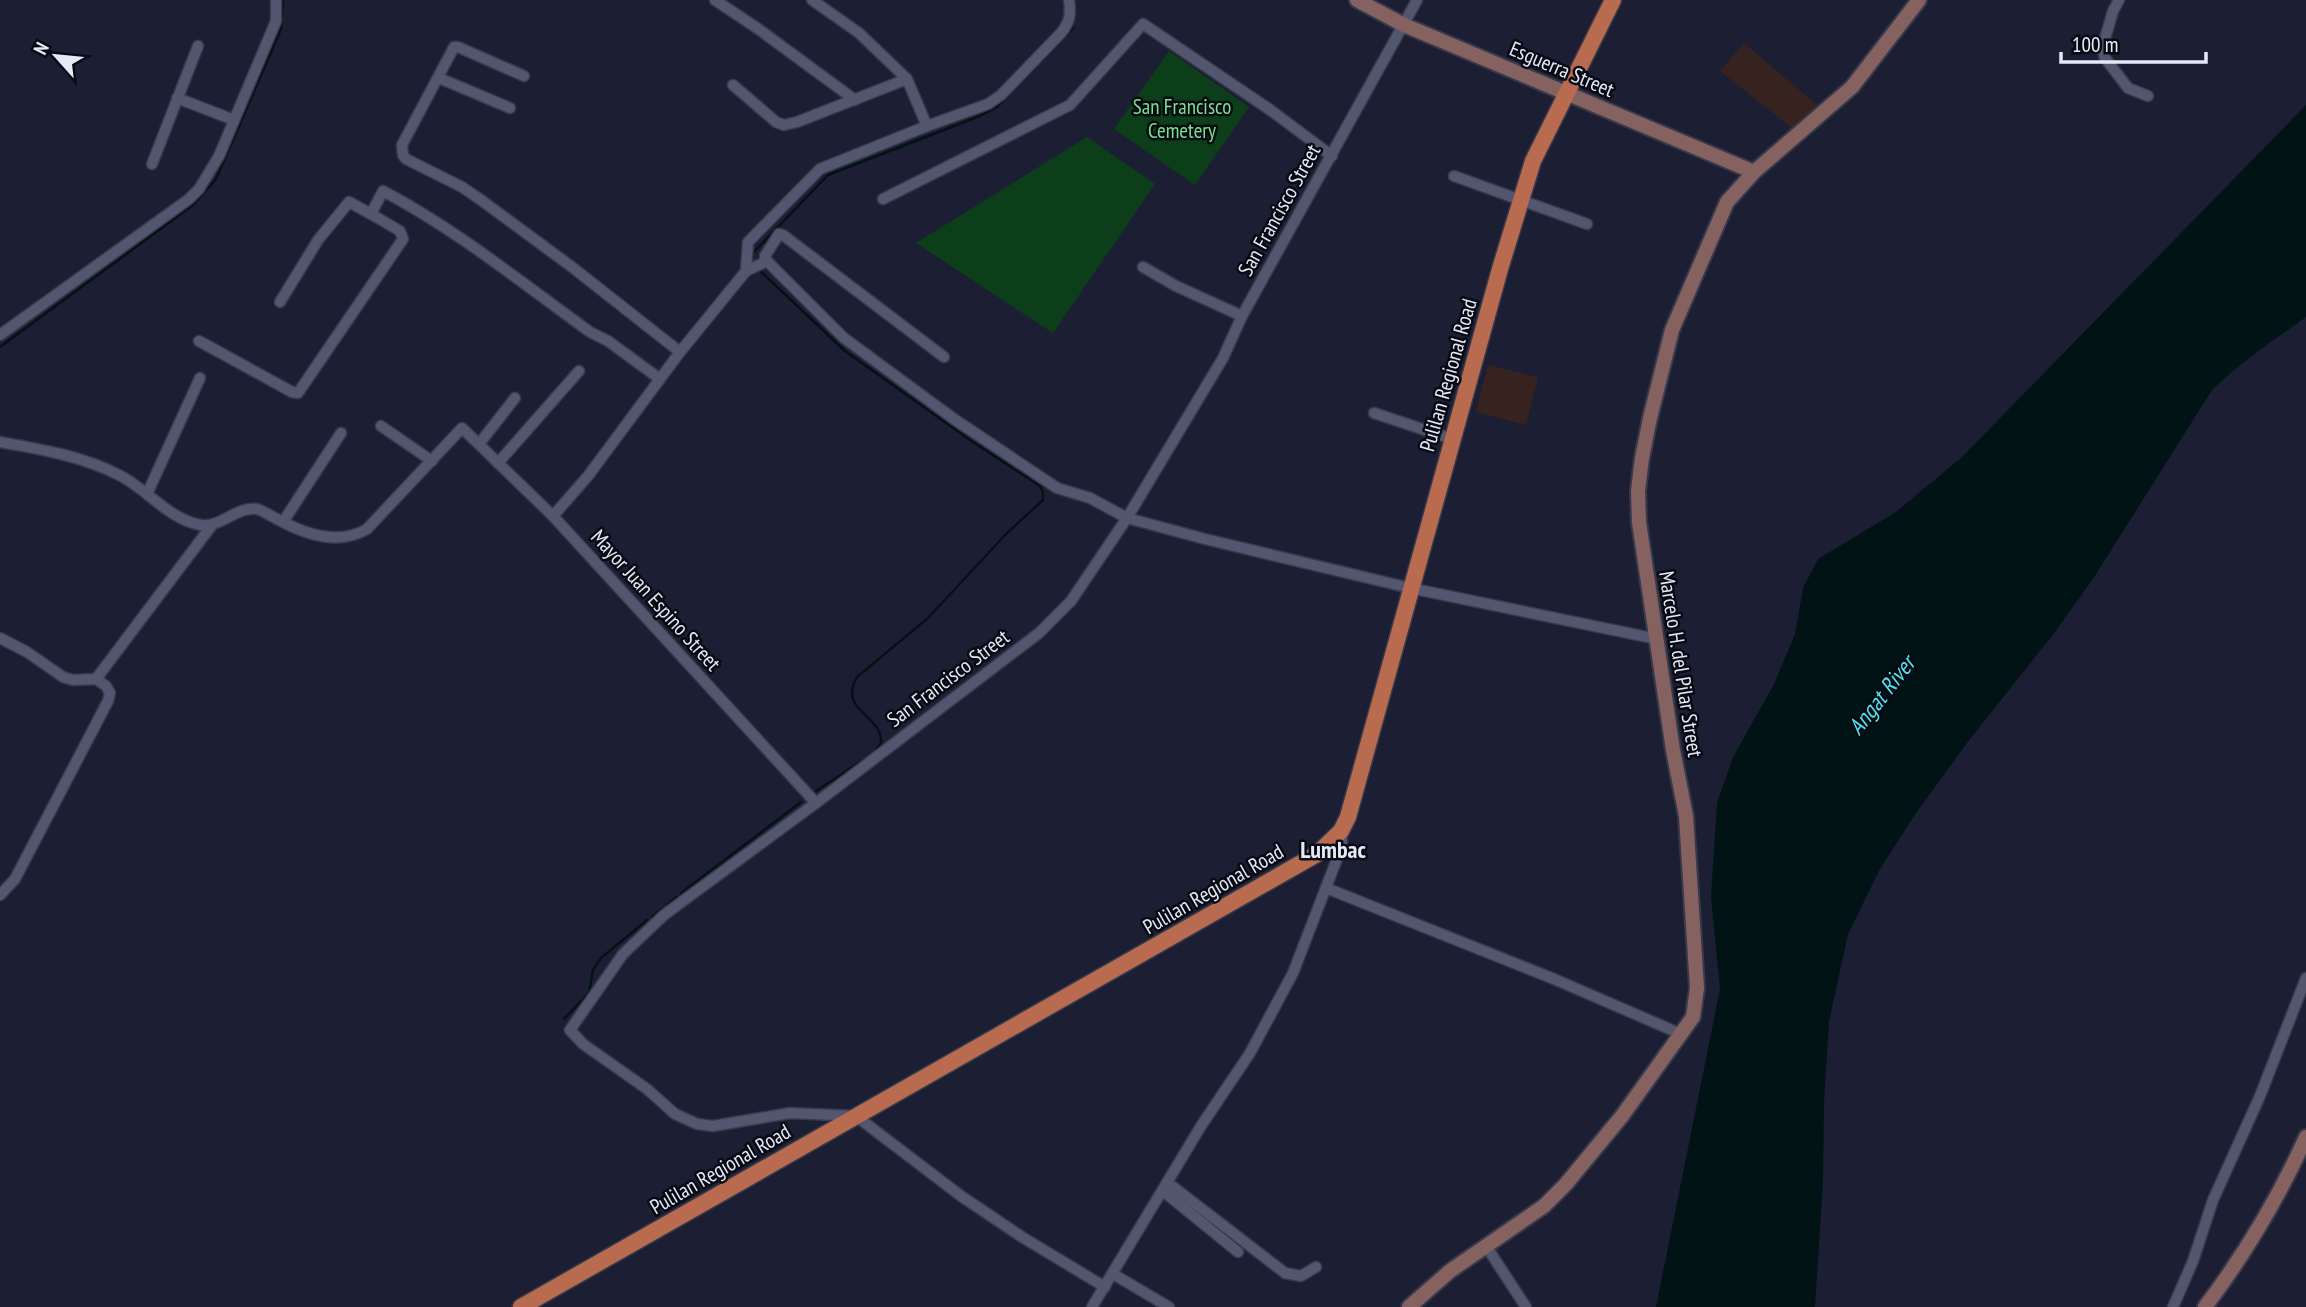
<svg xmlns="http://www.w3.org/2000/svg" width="2306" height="1307" viewBox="0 0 2306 1307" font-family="'PT Sans Narrow',sans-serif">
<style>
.education{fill:#36231f}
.green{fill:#0c3e19}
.water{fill:#021315}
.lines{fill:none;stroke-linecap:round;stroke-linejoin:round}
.stream{stroke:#021315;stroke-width:2.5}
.street-casing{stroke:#383a4b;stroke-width:13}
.secondary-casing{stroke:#383a4b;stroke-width:18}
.primary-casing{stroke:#383a4b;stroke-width:19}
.street{stroke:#52576f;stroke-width:10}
.secondary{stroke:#85615f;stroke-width:14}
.primary{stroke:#b96b4f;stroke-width:16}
.labels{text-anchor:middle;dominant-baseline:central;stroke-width:5;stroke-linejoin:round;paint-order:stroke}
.street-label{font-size:21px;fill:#e5e9f7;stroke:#080a13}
.park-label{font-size:21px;fill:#79e38b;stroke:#080a13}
.water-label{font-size:23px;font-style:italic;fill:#4ee7f0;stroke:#080a13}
.quarter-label{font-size:24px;font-weight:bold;fill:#e5e9f7;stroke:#080a13}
</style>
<rect width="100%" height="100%" fill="#1c1f34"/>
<g class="education">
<path d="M1744,43L1817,105L1792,128L1720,71Z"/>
<path d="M1488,365L1538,377L1526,425L1476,412Z"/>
</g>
<g class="green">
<path d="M1169,51L1249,107L1195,185L1114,129Z"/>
<path d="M1087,137L1155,184L1053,333L916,243Z"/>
</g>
<path class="water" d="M2306,105V317C2274,340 2241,362 2212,390L2093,579L2052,636L1970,739L1916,813L1880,869L1848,934L1829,1022L1824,1103L1823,1182L1815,1307H1656L1720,989L1711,897L1717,803L1733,757L1774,684L1795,634L1803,588L1818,559L1896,512L1962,457Z"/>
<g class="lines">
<g class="stream">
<path d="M753,264L751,260L753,253L828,175L980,116L997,107L1073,28"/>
<path d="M758,269L845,351L970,440L1040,486L1043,492V500L1006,534L928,618L857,677C837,711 883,715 881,743L874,753L816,791"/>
<path d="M0,347L193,205L216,179L281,29L283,0"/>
<path d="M681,893L801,802"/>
<path d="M666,906L677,897"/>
<path d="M652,917L663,908"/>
<path d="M564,1019L589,993L593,970L601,958L647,920"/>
</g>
<g class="street-casing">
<g id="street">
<path d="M715,0L757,28L855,100"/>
<path d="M812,0L859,33L907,79L927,126"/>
<path d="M2119,0L2113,11L2102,49L2105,58L2128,88L2148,96"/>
<path d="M524,76L458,47H454L402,145L403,155L406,159L462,187L481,200L572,267L680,352"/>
<path d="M439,78L510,108"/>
<path d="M733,85L776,122L784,125L797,122L907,79"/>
<path d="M177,98L234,120"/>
<path d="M152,164L198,46"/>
<path d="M1454,176L1587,224"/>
<path d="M883,199L1070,105L1143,24L1269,109L1332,156"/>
<path d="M1143,267L1176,286L1242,316"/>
<path d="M746,271L748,242L820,169L927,126L988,104L1001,95L1061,33C1070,22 1071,14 1069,0"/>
<path d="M280,302L318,240L349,202L371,214L383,191C457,230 522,283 590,332L608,341L660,379"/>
<path d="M0,335L189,199L199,189L219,156L276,21V0"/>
<path d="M199,341L292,392L298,393L403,239L400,231L371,214"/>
<path d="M944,357L783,235L779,234L765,256L767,261L844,338L954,419L1057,488L1090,498L1127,518L1205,539L1410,588L1657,639"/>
<path d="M1374,413L1452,439"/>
<path d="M381,426L432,461"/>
<path d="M0,442C40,449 82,456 119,475C146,488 169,520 201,525C220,528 237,506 257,509C264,511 274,518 281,521C307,535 340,545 367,529L462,428L553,516L816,803"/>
<path d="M479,444L515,398"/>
<path d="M498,463L579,371"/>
<path d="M147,494L200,378"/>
<path d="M553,516L588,476L680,352L746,271L767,261"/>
<path d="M283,522L341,433"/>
<path d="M0,638L27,652L63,677L73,680L96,679"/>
<path d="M1326,888L1554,979L1681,1034"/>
<path d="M0,895L15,879L108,701L110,693L106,686L96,679L212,525"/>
<path d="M1168,1183L1285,1273L1301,1276L1316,1267"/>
<path d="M1163,1191L1238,1252"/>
<path d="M1486,1246L1526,1307"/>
<path d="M1113,1274L1169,1307"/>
<path d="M1105,1287L1022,1237L961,1196L856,1116L790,1113L713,1126L697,1124L675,1114L647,1089L583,1044L570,1030L623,954L664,915L816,803L1039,633L1071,601L1127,518L1223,358L1242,316L1417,0"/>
<path d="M1092,1307L1201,1126L1250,1053L1293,973L1337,859L1342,842L1341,831"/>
<path d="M2173,1307L2193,1261L2213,1200L2260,1096L2306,978"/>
</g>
</g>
<g class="secondary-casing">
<g id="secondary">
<path d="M1357,0L1404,25L1754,172"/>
<path d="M1409,1307L1450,1271L1544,1206L1566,1184L1622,1116L1693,1017L1697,988L1686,816L1673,750L1639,522L1638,491L1642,458L1650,418L1672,330L1727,202L1754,172L1852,87L1919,0"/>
<path d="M2205,1307C2245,1254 2279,1197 2306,1137"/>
</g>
</g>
<g class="primary-casing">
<path id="primary" d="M521,1307L1317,854L1341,831L1348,817L1500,269L1533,161L1613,0"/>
</g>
<use href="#street" class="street"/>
<use href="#secondary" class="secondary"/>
<use href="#primary" class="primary"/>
</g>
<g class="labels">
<g class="street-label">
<text transform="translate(1562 69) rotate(23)">Esguerra Street</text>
<text transform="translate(1279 210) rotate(-61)">San Francisco Street</text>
<text transform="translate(1448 375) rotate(-74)">Pulilan Regional Road</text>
<text transform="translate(656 600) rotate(48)">Mayor Juan Espino Street</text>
<text transform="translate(1681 664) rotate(81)">Marcelo H. del Pilar Street</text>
<text transform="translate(948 678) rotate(-37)">San Francisco Street</text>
<text transform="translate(1213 889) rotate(-30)">Pulilan Regional Road</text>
<text transform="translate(720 1169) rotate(-30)">Pulilan Regional Road</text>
</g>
<g class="park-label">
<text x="1182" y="106">San Francisco<tspan x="1182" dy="24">Cemetery</tspan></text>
</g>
<g class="water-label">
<text transform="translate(1881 695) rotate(-52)">Angat River</text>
</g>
<g class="quarter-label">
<text x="1333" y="849">Lumbac</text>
</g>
</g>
<g transform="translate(56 56) rotate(297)" stroke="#080a13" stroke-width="5" paint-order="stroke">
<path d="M0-5L12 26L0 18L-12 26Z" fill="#e5e9f7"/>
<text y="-10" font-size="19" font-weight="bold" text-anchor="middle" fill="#e5e9f7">N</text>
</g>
<path d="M2061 52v10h145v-10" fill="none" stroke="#e5e9f7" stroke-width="3.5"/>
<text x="2072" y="52" font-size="21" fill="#e5e9f7" stroke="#080a13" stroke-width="5" paint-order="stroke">100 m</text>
</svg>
